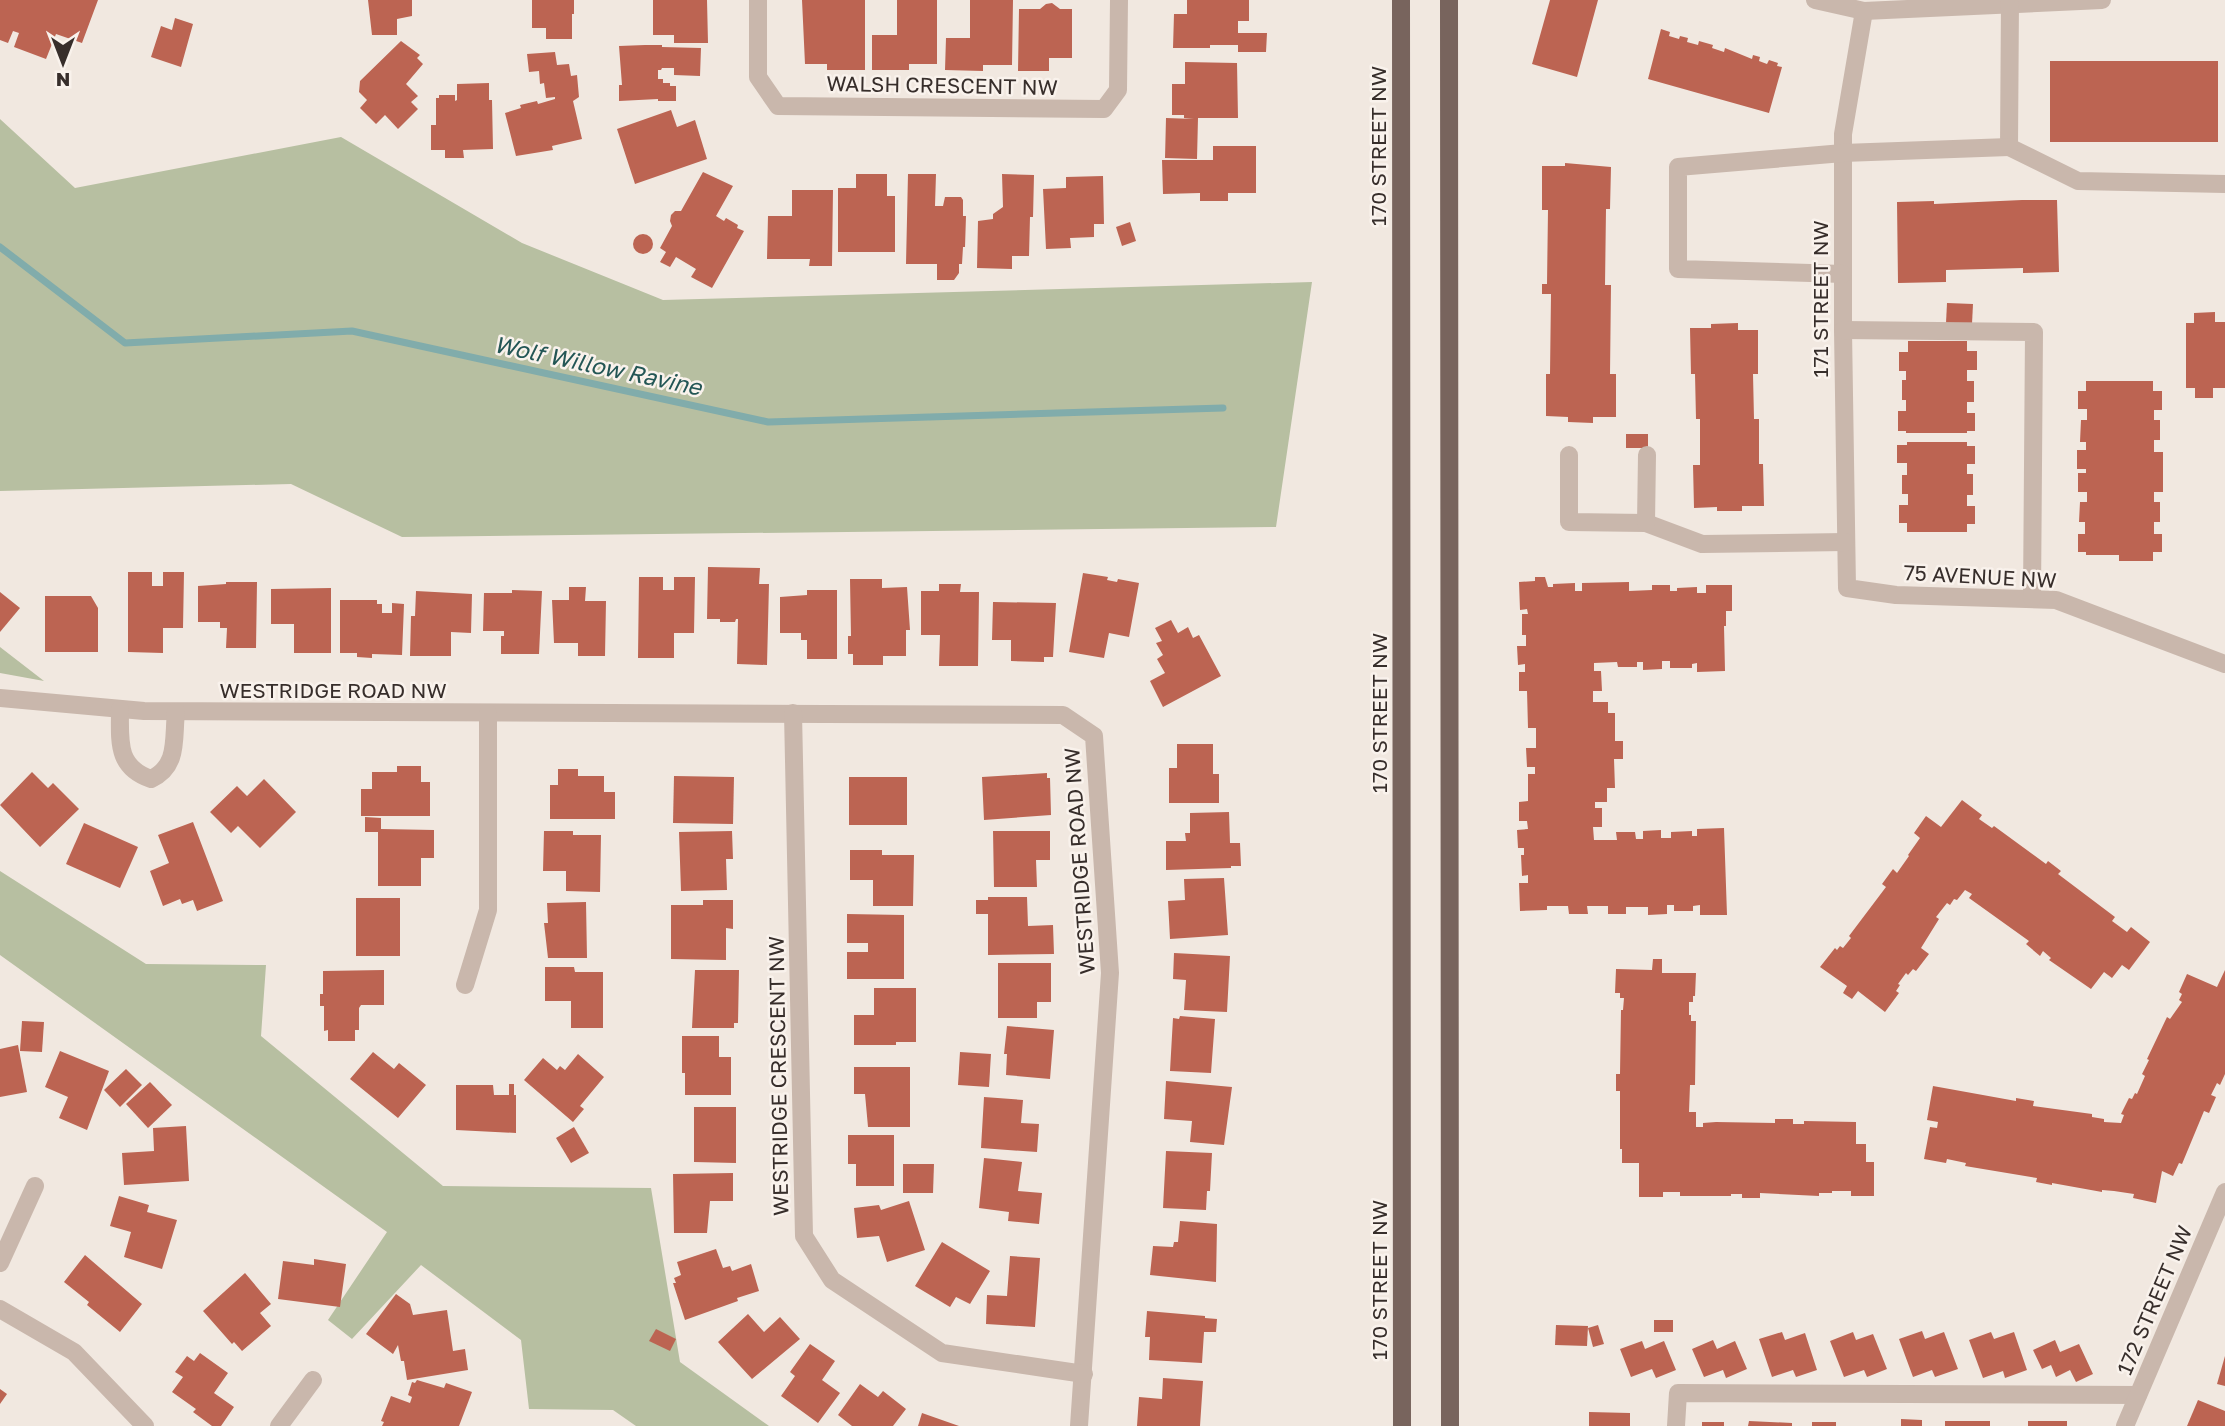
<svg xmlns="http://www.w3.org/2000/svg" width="2225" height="1426" viewBox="0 0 2225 1426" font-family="'Golos Text',sans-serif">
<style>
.green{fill:#b7bfa1}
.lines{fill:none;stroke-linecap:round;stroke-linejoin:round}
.stream{stroke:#81acab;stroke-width:7}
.building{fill:#bc6452}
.minor{stroke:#c9b7ac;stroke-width:18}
.major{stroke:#78645d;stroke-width:18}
.labels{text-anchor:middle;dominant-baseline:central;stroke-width:5;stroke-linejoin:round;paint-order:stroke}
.street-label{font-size:21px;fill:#372e2b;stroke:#f9f2ec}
.water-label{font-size:23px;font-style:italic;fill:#235655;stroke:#f9f2ec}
</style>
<rect width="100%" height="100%" fill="#f1e8e0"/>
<g class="green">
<path d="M0,119L75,188L341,137L522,243L663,300L1312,282L1276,527L402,537L291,484L0,491Z"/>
<path d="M0,647L44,681L0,673Z"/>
<path d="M0,871L146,964L266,965L261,1036L443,1186L651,1188L680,1362L769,1426H636L613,1410L529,1409L521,1340L421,1265L352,1339L328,1320L387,1232L0,955Z"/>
</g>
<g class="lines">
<path class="stream" d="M0,247L125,343L352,331L768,422L1223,408"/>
</g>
<g class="building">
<path d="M0,0H98L82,43L56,34L46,59L14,47L19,33L13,31L8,43L0,40Z"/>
<path d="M368,0H412V16L397,19V35H372Z"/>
<path d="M532,0H574V14H572V39H546V28H532Z"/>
<path d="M653,0H707L708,43H674V35H653Z"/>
<path d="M802,0H865V70H827V64H805Z"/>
<path d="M897,0H937V64H909V70H872V35H897Z"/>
<path d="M970,0H1013L1012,65H983V71L945,70L946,38H970Z"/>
<path d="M1187,0H1249V21H1238V33H1267L1266,52H1238V45H1210V48H1173L1174,14H1187Z"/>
<path d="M1550,0H1598L1577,77L1532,64Z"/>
<path d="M1052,3L1060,9H1072V58H1049V71H1018L1019,9H1040L1046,4Z"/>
<path d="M175,18L193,24L181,67L151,57L161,26L172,30Z"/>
<path d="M1661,29L1670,32L1669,36L1679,39L1680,36L1688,38L1687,42L1698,45L1699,41L1713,45L1712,48L1724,52L1725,48L1752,59L1753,55L1760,57L1759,61L1767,64L1769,60L1778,63L1777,66L1782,67L1769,113L1648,79Z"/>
<path d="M401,41L420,55L417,58L423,64L406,84L418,96L411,102L418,109L398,129L385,115L376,124L360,108L367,100L359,92L360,81Z"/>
<path d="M645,45H662V47L701,48L700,76L674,75V68H662L661,70H658V79H663V83H670V86H676V101H658V99L619,101V85H622L619,46Z"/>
<path d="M555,52L557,65L569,64L571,76L577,75L579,97L573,101L582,139L552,146L553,150L516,156L505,113L521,108L520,105L537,101L538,104L555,99V97L546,98L544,83L540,84L539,71L529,72L527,54Z"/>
<rect x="2050" y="61" width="168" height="81"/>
<path d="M1185,62L1237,63L1238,118H1198L1197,159L1165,158L1166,118L1194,119L1184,118V115H1172V84H1185Z"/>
<path d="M489,83V100H492L493,149L463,150L464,158H445V150H431V125H436V98H439V95H455V101L457,100V84Z"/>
<path d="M671,110L677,127L695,120L707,159L635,184L617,129Z"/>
<path d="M1213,146H1256V193H1228V201H1200V193L1163,194L1162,160H1213Z"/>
<path d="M1565,163L1611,167L1610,209H1606L1605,285H1611L1610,374H1616V417H1593V423L1568,422V417L1546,416V374H1550L1551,294H1542V284H1547L1548,210H1542V166H1565Z"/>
<path d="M703,172L733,186L716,216L724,221L726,218L738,225L737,228L744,231L712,288L691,277L696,269L676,257L670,267L660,262L666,252L660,248L672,226L670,221L671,215L675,211H681Z"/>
<path d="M856,174H887V196H895V252H838V188H856Z"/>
<path d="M908,174H936L935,206H943L945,197H961L963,200V216H966L965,247H963L962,264H959V273L954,280H937V264H906Z"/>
<path d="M1002,174L1034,175L1033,217H1030L1029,256H1012V269L977,268L978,221L993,219V214L1003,207Z"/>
<path d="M1103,176L1104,224H1094V237L1070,238L1071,248L1046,249L1043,189L1066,188V177Z"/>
<path d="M792,190H833L832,266H809L810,259H767L768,216H792Z"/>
<path d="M2022,200H2057L2059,272L2023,273V268L1946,270V282L1898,283L1897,202L1934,201V204Z"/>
<path d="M1130,222L1136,241L1122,246L1116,227Z"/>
<circle cx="643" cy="244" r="10"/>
<path d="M1947,303L1973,304L1972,324L1946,323Z"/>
<path d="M2215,312V322H2225V388H2213V398H2195V388H2186V323H2194V313Z"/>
<path d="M1738,323V330H1758V374H1753L1754,419H1759V464H1763L1764,506H1742V511H1717V507L1694,508L1693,465H1700V419H1696L1695,374H1691L1690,328H1711V324Z"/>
<path d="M1908,341H1967V351H1977V370H1967V381H1974V402H1967V413H1975V431H1967V433H1906V431H1898V411H1906V400H1902V380H1906V371H1899V352H1908Z"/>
<path d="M2086,381H2153V391H2162V410H2154V420H2160V440H2154V452H2163V492H2154V502H2160V522H2154V534H2162V552H2153V561H2119V555H2086V552H2078V534H2085V522H2079L2080,502H2087V492H2078V473H2086V469H2077V450H2086V442H2080L2081,420H2087V409H2078V391H2086Z"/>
<rect x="1626" y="434" width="22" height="14"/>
<path d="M1907,442H1967V446H1975V464H1967V474H1973V495H1967V506H1975V524H1967V532H1907V523H1899V505H1908V494H1902V475H1907V463H1897V445H1907Z"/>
<path d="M708,567L760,568L759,584H769L767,665L737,664L738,619H736L735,622H720V619H707Z"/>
<path d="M128,572H152V586H163V572H184L183,628H163V653L128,652Z"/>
<path d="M1083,573L1108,577L1107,580L1117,582L1118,579L1139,583L1129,637L1109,633L1104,658L1069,652Z"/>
<path d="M639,577H663V590H674V577H695L694,633H674V658H638Z"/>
<path d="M1535,577H1545L1548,587H1553V584L1575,583V591H1582V583L1629,582V591L1652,590V585H1670V591H1677V588L1697,587V593H1706V585H1732V611H1726V626H1724L1725,671L1697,672V663L1692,664V668H1670V661H1662V669L1643,670V662H1637V667H1618L1617,662L1594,663V671H1601L1602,691H1593V702H1608V713H1615V741H1623V759H1614L1615,788H1607V802H1595V808H1602V827H1593L1594,840H1617L1616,832H1635L1636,839H1643V831L1661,830V838H1671V832L1692,831V836H1697V829L1724,828L1727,915H1700V905L1693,906V911H1674V905H1667V914L1648,915V907H1626V914H1608V906H1587L1588,914H1569L1568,906H1547V910L1520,911L1519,883H1528V875L1522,876L1521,855H1524V848H1518L1517,830L1528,829L1527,821H1519V802L1528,801V774H1535V767H1527L1526,748H1536V728H1528L1527,691H1519V672H1525V664L1518,665L1517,646H1526V635H1522V614H1528L1527,609L1520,610L1519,582L1535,581Z"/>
<path d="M850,579H882V588L907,587L910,630H906V656H883V665H853V654H848V636H851Z"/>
<path d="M226,582H257L256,648H226L227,628H220V622H198V586L226,584Z"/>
<path d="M939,584H961L960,592H979L978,666H939L940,635H921V591H939Z"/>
<path d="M569,587H586L585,601H606L605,656H578V643H554L552,600H569Z"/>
<path d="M331,588V653H294V624H271V589Z"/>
<path d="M512,590L542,591L539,654H501V636H504V631H483L484,593H512Z"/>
<path d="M807,590H837V659H807V640H801V633H780V597L807,595Z"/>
<path d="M416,591L472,594L471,633L451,632V656H410L411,616H415Z"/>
<path d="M0,592L20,608L0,632Z"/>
<path d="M45,596H91L98,608V652H45Z"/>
<path d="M340,600H377V604H382V613H392V603L404,604L402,655L372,654V658L357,657V653H340Z"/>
<path d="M993,602L1056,603L1053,657H1044V662L1011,661V640H992Z"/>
<path d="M1171,620L1178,633L1188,627L1193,638L1199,635L1221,676L1163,707L1150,681L1165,673L1157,659L1163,655L1156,643L1162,641L1155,628Z"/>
<path d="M1177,744H1213V774H1219V803H1169V768H1177Z"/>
<path d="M397,766H421V782H430V816H361V789H372V772H397Z"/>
<path d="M558,769H578V776H604V792H615V819H550V785H558Z"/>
<path d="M32,772L48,788L53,783L79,809L40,847L0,805Z"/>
<path d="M1047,773V778H1050L1051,815L984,820L982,777Z"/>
<path d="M674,776L734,777L733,824L673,823Z"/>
<rect x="849" y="777" width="58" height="48"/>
<path d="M264,779L296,812L260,848L238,826L231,833L210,812L237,786L247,796Z"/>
<path d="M1962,800L1982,815L1979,819L1992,828L1994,826L2046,864L2048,861L2061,871L2058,874L2115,917L2112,921L2127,932L2131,927L2150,942L2129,970L2122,965L2112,978L2104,972L2091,989L2049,960L2051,958L2043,951L2040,956L2026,944L2029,941L1969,898L1972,894L1965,890L1957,900L1954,899L1950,905L1947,903L1936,917L1939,919L1921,948L1929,954L1916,971L1913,969L1908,975L1906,973L1898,984L1900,985L1896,991L1899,993L1885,1012L1858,991L1852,999L1843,993L1847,986L1820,967L1835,948L1837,950L1840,946L1843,948L1851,938L1849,936L1886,887L1882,884L1893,869L1897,873L1909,856L1908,855L1920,838L1914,833L1926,816L1941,827Z"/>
<path d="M1229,812L1230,843H1240L1241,866H1231V868L1166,870V841H1186L1185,833H1190V813Z"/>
<path d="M365,817L381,818V829L434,830V858H421V886H378V832H365Z"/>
<path d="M193,822L223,901L197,911L193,900L182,904L180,899L163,906L150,871L169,863L158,835Z"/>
<path d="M84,823L138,847L120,888L66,864Z"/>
<path d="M544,831H573V835H601L600,892L566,891V871H543Z"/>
<path d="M732,831L733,859H726L727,890L681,891L679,832Z"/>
<path d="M993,831H1050V860H1036L1037,887H994Z"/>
<path d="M850,850H882V855H914L913,906H873V880H850Z"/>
<path d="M1224,878L1228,935L1170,939L1168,901L1185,900L1184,879Z"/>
<path d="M988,897H1027L1028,926L1053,925L1054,954L988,955V914H976V900H988Z"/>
<rect x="356" y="898" width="44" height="58"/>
<path d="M703,900H733V929L726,928V960L671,959V905H703Z"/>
<path d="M586,902L587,958H548L544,923H548L547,903Z"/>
<path d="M847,914L904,915V979H847V952H868V943H847Z"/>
<path d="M1174,953L1230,956L1227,1012L1184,1010L1186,980L1173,979Z"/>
<path d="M1653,959H1662V973H1696L1695,996H1693V1002H1689V1015H1691V1021H1696L1695,1085H1690L1689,1112H1696V1127H1703V1123L1716,1122L1775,1123V1119H1793V1124H1804V1121L1856,1122V1144H1866V1162H1874V1196H1851V1191H1832V1193H1819V1196L1760,1193V1198H1742V1194H1731V1196H1680V1192H1663V1197H1639V1163H1622V1149H1620V1091H1616V1074H1620L1621,1010H1623L1624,998H1620V993H1615L1616,969L1652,970Z"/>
<path d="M998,963H1051V1002H1037V1018H998Z"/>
<path d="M545,967H574L575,972H603V1028H571V1001H545Z"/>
<path d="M384,970V1005H361L359,1008V1030H355V1041H328V1030L324,1031V1006H320V994H323V971Z"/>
<path d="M695,970H739L738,1023H734V1028H692Z"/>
<path d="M2225,970V1074L2220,1085L2217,1083L2211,1095L2216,1097L2209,1113L2204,1111L2182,1164L2179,1163L2173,1176L2162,1171L2156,1203L2133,1198L2134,1194L2114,1191L2102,1190V1192L2052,1183V1185L2036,1182L2037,1178L1965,1166L1966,1163L1947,1159L1946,1163L1924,1159L1930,1127L1937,1128L1938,1122L1927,1120L1933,1086L2016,1101V1098L2034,1101L2033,1106L2092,1114V1117L2104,1119V1122L2121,1123L2124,1115L2121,1114L2129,1098L2132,1099L2135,1093L2137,1094L2145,1076L2142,1074L2149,1060L2147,1059L2167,1017L2170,1019L2182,1002L2179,1000L2182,994L2179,992L2187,974L2217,987Z"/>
<path d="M874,988H916V1042H896V1045H854V1015H874Z"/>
<path d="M1180,1016L1215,1019L1211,1073L1170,1071L1173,1018L1179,1019Z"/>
<path d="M22,1021L44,1022L42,1052L20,1051Z"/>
<path d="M1007,1026L1054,1030L1050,1079L1006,1075L1007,1054H1004Z"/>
<path d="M682,1036H719V1057H731V1095H685V1073H682Z"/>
<path d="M18,1045L27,1092L0,1097V1049Z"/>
<path d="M60,1051L109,1071L87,1130L59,1118L68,1097L45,1087Z"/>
<path d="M373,1052L394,1069L399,1063L426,1085L398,1118L350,1079Z"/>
<path d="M960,1052L991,1054L989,1087L958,1085Z"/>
<path d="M578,1054L604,1077L580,1106L584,1109L573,1122L524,1080L543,1058L557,1070L560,1066L565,1070Z"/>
<path d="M854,1067H910V1127H868L865,1094H854Z"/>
<path d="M126,1069L142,1085L120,1107L104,1090Z"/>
<path d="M1166,1081L1232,1087L1224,1145L1190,1142L1192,1121L1164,1119Z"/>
<path d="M150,1082L172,1105L148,1128L126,1104Z"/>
<path d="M509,1084H514V1095H516V1133L456,1130V1085H493L494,1095H509Z"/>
<path d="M984,1097L1023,1100L1021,1123L1039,1124L1037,1152L981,1148Z"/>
<path d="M694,1107H736V1163L694,1162Z"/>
<path d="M186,1126L189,1181L124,1185L122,1153L154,1151L153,1128Z"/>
<path d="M574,1127L589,1153L571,1163L556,1138Z"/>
<path d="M848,1135H894V1186H856V1164H848Z"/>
<path d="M1166,1151L1212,1153L1210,1191H1207L1206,1210L1163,1208Z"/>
<path d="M984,1158L1022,1162L1018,1191L1042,1193L1039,1224L1008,1221L1009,1212L979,1208Z"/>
<path d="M903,1164H934L933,1193H903Z"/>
<path d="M733,1173V1201H710L707,1233H674L673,1174Z"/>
<path d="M119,1196L149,1205L147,1212L177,1220L162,1269L124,1257L131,1232L110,1226Z"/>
<path d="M909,1201L925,1250L887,1262L879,1236L857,1238L854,1208L879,1205L881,1210Z"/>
<path d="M1180,1221L1217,1224L1216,1282L1150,1275L1153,1246L1173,1247L1174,1242H1178Z"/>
<path d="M942,1242L990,1271L970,1304L956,1297L950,1307L915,1286Z"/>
<path d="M716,1249L723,1268L730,1266L732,1271L751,1264L759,1291L737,1298L738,1301L685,1320L673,1283H676L674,1278L681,1275L677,1262Z"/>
<path d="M85,1255L142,1304L120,1332L87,1305L89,1302L64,1282Z"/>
<path d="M1010,1256L1040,1258L1035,1327L986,1324L987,1295L1007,1296Z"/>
<path d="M314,1259L346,1264L340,1307L278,1299L283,1261L314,1265Z"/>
<path d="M245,1273L271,1304L260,1313L271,1326L242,1351L234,1342L232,1344L203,1311Z"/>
<path d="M396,1294L410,1304L413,1315L447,1310L453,1351L465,1349L468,1370L407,1380L404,1361H401L398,1345L393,1354L366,1334Z"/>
<path d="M1147,1311L1205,1316V1318L1217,1319L1216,1332H1204L1202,1363L1149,1360L1150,1337H1145Z"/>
<path d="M748,1314L764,1332L780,1317L800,1339L752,1379L718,1342Z"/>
<rect x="1654" y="1320" width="19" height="12"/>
<path d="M1556,1325L1588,1326L1587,1346L1555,1345Z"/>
<path d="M1598,1325L1604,1344L1593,1347L1588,1328Z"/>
<path d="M656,1329L676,1339L670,1351L649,1341Z"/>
<path d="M1922,1331L1925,1339L1944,1332L1958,1369L1935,1377L1932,1370L1913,1377L1899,1339Z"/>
<path d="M1782,1332L1785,1340L1805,1333L1817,1370L1796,1377L1793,1370L1772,1377L1759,1339Z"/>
<path d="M1853,1332L1856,1340L1873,1334L1887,1369L1867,1377L1864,1370L1844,1377L1830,1341Z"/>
<path d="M1991,1332L1994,1339L2014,1332L2027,1370L2005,1378L2003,1371L1983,1378L1969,1340Z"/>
<path d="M1713,1340L1717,1349L1735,1341L1747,1369L1726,1378L1723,1370L1704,1377L1692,1349Z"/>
<path d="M2055,1340L2060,1352L2079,1344L2093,1374L2076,1382L2070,1370L2056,1377L2051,1365L2042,1369L2033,1350Z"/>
<path d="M1642,1341L1645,1349L1664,1341L1676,1370L1656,1378L1652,1369L1631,1377L1620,1349Z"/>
<path d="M810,1344L835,1361L822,1380L840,1393L818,1423L781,1396L795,1376L790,1372Z"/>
<path d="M200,1353L228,1373L214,1393L234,1407L221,1426H212L193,1412L196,1409L172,1392L183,1377L175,1372L187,1356L194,1361Z"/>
<path d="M2225,1356V1386L2217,1384Z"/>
<path d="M1163,1378L1203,1381L1200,1426H1137L1139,1397L1162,1399Z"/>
<path d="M417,1380L444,1388L446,1383L472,1392L459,1426H382L384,1422L381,1421L391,1396L410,1403L412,1397L408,1395L412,1382L415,1383Z"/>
<path d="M860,1384L878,1397L883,1391L906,1409L893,1426H852L838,1415Z"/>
<path d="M0,1389L7,1394L0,1404Z"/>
<path d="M2198,1400L2225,1411V1426H2187Z"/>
<path d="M1589,1412L1630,1413V1426H1589Z"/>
<path d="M922,1413L959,1426H918Z"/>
<path d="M1901,1419L1922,1420V1426H1901Z"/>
<path d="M1749,1421L1792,1423V1426H1748Z"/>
<rect x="1945" y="1421" width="45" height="5"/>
<rect x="2028" y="1421" width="39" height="5"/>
<rect x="1702" y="1422" width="22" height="4"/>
<rect x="1812" y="1422" width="24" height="4"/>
</g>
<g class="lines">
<g class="minor">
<path d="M758,0V77L778,106L1104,109L1118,90L1119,0"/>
<path d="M1815,0L1864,11L2102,0"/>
<path d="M2010,0L2009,147L2078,181L2225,184"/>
<path d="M1864,11L1843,134V330L1847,588L1896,595L2056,600L2225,664"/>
<path d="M1843,274L1678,269V167L1843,153L2009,147"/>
<path d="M1843,330L2034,332L2032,598"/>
<path d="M1569,455V522L1646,523L1702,544L1845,542"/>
<path d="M1646,523L1647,455"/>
<path d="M0,698L144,711L1063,715L1094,736L1110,973L1079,1426"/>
<path d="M120,709C120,741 116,767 151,779C179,766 173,739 176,712"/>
<path d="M793,713L804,1236L832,1280L942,1353L1084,1374"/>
<path d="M465,985L488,910V713"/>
<path d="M0,1263L35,1186"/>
<path d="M0,1309L74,1352L145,1426"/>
<path d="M279,1426L313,1380"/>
<path d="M1676,1426L1678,1393L2138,1395"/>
<path d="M2125,1426L2225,1192"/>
</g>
<g class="major">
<path d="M1401,0L1402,1426"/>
<path d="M1449,0L1450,1426"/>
</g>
</g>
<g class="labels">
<g class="street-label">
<text transform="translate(942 85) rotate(1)">WALSH CRESCENT NW</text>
<text transform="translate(1378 146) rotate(-90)">170 STREET NW</text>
<text transform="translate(1820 299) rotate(-90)">171 STREET NW</text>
<text transform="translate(1980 576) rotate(3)">75 AVENUE NW</text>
<text x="333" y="690">WESTRIDGE ROAD NW</text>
<text transform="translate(1379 713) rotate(-90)">170 STREET NW</text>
<text transform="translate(1079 861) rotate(-94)">WESTRIDGE ROAD NW</text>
<text transform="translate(778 1076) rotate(-91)">WESTRIDGE CRESCENT NW</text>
<text transform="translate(1379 1280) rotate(-90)">170 STREET NW</text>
<text transform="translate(2154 1300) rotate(-67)">172 STREET NW</text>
</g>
<g class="water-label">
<text transform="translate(598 365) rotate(12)">Wolf Willow Ravine</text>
</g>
</g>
<g transform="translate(63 63) rotate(180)" stroke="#f9f2ec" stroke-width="5" paint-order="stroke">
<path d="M0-5L12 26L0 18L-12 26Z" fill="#372e2b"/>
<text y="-10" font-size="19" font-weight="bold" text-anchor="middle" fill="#372e2b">N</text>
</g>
</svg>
